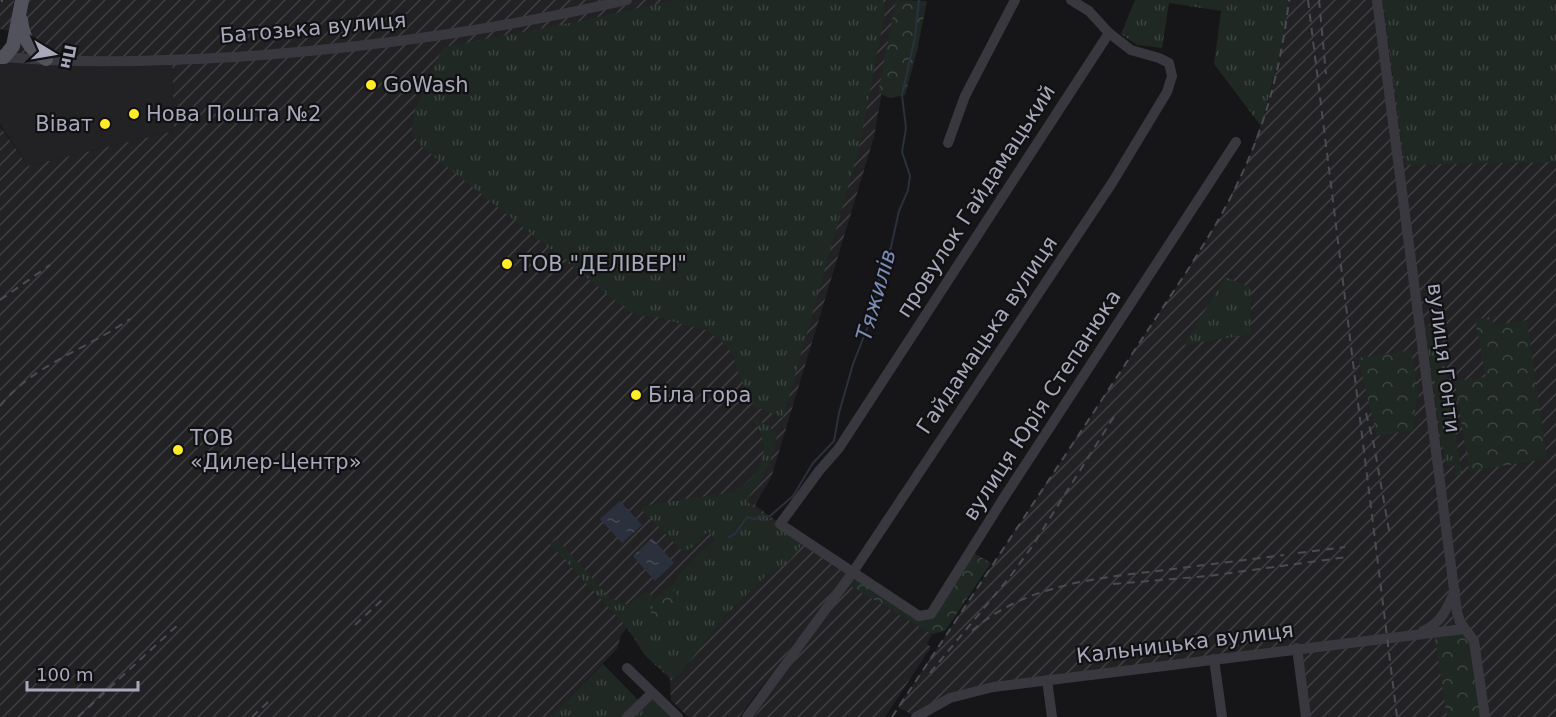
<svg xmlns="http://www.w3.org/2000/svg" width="1556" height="717" viewBox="0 0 1556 717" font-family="'DejaVu Sans',sans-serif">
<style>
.built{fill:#222225}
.industrial{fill:url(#industrial-furrows)}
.grass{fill:url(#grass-tufts)}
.forest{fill:url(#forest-crowns)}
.water{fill:url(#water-ripples)}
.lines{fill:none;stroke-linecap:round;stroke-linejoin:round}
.stream{stroke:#2b303d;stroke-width:2}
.minor{stroke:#39383f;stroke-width:10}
.major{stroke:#52525d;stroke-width:14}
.rail{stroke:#4b4b55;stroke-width:2;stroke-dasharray:8 6;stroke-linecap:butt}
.poi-dot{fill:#ffeb27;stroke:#111113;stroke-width:2}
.labels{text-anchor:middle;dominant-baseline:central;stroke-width:4.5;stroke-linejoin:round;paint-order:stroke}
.street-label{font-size:21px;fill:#a7a8b9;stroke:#111113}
.poi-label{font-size:21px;fill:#a7a8b9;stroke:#111113;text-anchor:start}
.water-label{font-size:22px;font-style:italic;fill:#7b8cb7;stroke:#111113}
</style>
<defs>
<pattern id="industrial-furrows" width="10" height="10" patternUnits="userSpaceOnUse" patternTransform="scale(1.5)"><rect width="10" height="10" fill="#222225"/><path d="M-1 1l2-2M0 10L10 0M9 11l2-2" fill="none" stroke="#3f3f43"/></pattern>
<pattern id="grass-tufts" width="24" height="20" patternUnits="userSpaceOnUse" patternTransform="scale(1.5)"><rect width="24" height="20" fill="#1f2823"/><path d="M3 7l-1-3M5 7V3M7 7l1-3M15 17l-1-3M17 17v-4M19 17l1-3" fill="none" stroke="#3d4441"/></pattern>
<pattern id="forest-crowns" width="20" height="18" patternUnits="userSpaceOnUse" patternTransform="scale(1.5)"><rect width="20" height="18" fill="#1f2823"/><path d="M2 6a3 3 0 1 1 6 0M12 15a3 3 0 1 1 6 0" fill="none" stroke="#3d4441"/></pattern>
<pattern id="water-ripples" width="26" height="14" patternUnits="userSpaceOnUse" patternTransform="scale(1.5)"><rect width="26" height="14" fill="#2b303d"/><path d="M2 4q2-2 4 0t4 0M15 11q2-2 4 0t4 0" fill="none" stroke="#474b57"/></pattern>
</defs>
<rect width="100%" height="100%" fill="#161618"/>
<path class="built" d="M0,57L172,60L174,131L28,166L0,124Z"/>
<g class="industrial">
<path d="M0,0H14L10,31L0,29Z"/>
<path d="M24,0H898L874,137L771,478L755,505L847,574L739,717H688L671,700L670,679L645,655L627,628L621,635L617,649L550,717H0V126L28,166L174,131L172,60L15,58Z"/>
<path d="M1289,0H1556V717H1306L1297,648L985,688L916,717L898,707L1189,268L1222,214L1247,163L1267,107L1281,50Z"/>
<path d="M847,584L932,634L927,644L931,647L885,717H754Z"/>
</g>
<g class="grass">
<path d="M674,0H883L885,12L859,148L783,418L754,406L741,380L732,353L719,339L706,330L684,325L660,317L642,316L631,313L422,147L411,133L415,110L443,47L575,22Z"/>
<path d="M1135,0H1289L1281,50L1261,126L1214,64L1221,11L1169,3L1162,48L1137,45L1121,34Z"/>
<path d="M1383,0H1556V162L1405,165Z"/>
<path d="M1225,277L1251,288V334L1184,345Z"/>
<path d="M1438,324L1462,474L1456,475L1454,466H1447L1441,440L1425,326Z"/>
<path d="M753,419L768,425L777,435C773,461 763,480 746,500L754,508L802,542C798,554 783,570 770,572L724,617L680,674L673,678L670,677L645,655L632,633L550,544L557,539L610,598L629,605L647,591L655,599L651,612L660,624L664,615L676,609L680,599L670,586C686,570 695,551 717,541L708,531L694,546L686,551L681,550L641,509C647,503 655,505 663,503C675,501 687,498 700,497C727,493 743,494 759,467C768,450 763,434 753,419Z"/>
<path d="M603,664L641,703L658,699L678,717H550Z"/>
</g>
<g class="forest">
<path d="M896,0L927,1L917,51L905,95L890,98L878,93Z"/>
<path d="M1490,317L1495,325L1527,320L1547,459L1469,471L1455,381L1486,377L1475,319Z"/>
<path d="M1411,350L1419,397L1416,403L1413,430L1377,436L1358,358Z"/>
<path d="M972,552L991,563L945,631L932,634L847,584L853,580H859L919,617L931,615Z"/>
<path d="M670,586L680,599L676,609C673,611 670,612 667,614C659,620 659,629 647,629L645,622L651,612L655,599Z"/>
<path d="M1464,629L1471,636L1485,717H1447L1434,633Z"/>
</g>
<g class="water">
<path d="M620,501L642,525L622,543L600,519Z"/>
<path d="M652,538L674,563L655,581L633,556Z"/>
</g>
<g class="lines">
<path class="stream" d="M729,537L735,534L747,517L754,519L770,516L793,496L813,463L834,441L839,413L853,364L872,316L881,271L891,247L899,211L908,190L910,176L902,152L906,128L902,95L915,37L919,0"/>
<g class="minor">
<path d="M1377,0L1457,612L1460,622L1474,641L1485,717"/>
<path d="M1109,33L839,448L819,471L780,524L919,616L931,614L1003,499L1236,142"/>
<path d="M4,57C81,64 159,61 236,57C368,48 498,30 627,0"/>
<path d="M948,143L965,96L1015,0"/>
<path d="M1423,631C1441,623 1447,609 1455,591"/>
<path d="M1297,648L1306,717"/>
<path d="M1214,659L1222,717"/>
<path d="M627,668L678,717"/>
<path d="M1047,680L1052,717"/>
<path d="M627,717L652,693"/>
<path d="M747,717L853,572L1112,183L1167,92L1172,76L1169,63L1159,58L1131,50L1109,33L1089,11L1071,0"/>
<path d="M916,717L950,698L993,687L1464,629"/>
</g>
<g class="major">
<path d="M21,20C23,38 30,50 46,59"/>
<path d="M0,57H4L13,46L22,0"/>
</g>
<g class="rail">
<path d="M1308,0L1397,717"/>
<path d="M1319,0L1326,74"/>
<path d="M2,2V0"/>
<path d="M0,300L50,265"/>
<path d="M0,406C34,364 87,349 130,319"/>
<path d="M1366,413L1374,445L1390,536"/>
<path d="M1298,553L1345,547"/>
<path d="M1113,584L1208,576L1347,557"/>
<path d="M355,625L383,599"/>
<path d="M972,631C1025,584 1098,578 1166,570C1205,565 1245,560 1284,555"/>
<path d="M930,673L1009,578L1031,548L1115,415"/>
<path d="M78,717L181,622"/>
<path d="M252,717L268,702"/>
<path d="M892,717L1189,268C1207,239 1225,211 1239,180C1266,125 1282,61 1289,0"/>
</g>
</g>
<g class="poi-dot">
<circle cx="371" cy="85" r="6"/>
<circle cx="134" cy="114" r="6"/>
<circle cx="105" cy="124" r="6"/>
<circle cx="507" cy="264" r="6"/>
<circle cx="636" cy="395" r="6"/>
<circle cx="178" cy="450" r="6"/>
</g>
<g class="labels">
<g class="street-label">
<text transform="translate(313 28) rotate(-5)">Батозька вулиця</text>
<text transform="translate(976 201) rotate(-57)">провулок Гайдамацький</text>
<text transform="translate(987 335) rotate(-56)">Гайдамацька вулиця</text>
<text transform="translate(1444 358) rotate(83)">вулиця Гонти</text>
<text transform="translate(1042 405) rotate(-57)">вулиця Юрія Степанюка</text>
<text transform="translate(1185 643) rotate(-7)">Кальницька вулиця</text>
</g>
<g class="poi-label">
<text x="383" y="85">GoWash</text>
<text x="146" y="114">Нова Пошта №2</text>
<text x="93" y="124" text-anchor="end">Віват</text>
<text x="519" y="264">ТОВ "ДЕЛІВЕРІ"</text>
<text x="648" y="395">Біла гора</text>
<text x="190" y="438">ТОВ<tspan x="190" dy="24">«Дилер-Центр»</tspan></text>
</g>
<g class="water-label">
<text transform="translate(876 295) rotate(-74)">Тяжилів</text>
</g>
</g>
<g transform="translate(54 54) rotate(101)" stroke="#111113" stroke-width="4.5" paint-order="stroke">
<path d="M0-4.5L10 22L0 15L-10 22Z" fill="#a7a8b9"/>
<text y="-9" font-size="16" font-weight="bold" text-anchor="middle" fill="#a7a8b9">Пн</text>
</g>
<path d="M27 681v9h111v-9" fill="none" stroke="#a7a8b9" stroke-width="3"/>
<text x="36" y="681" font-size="18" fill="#a7a8b9" stroke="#111113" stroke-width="4.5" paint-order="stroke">100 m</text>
</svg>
